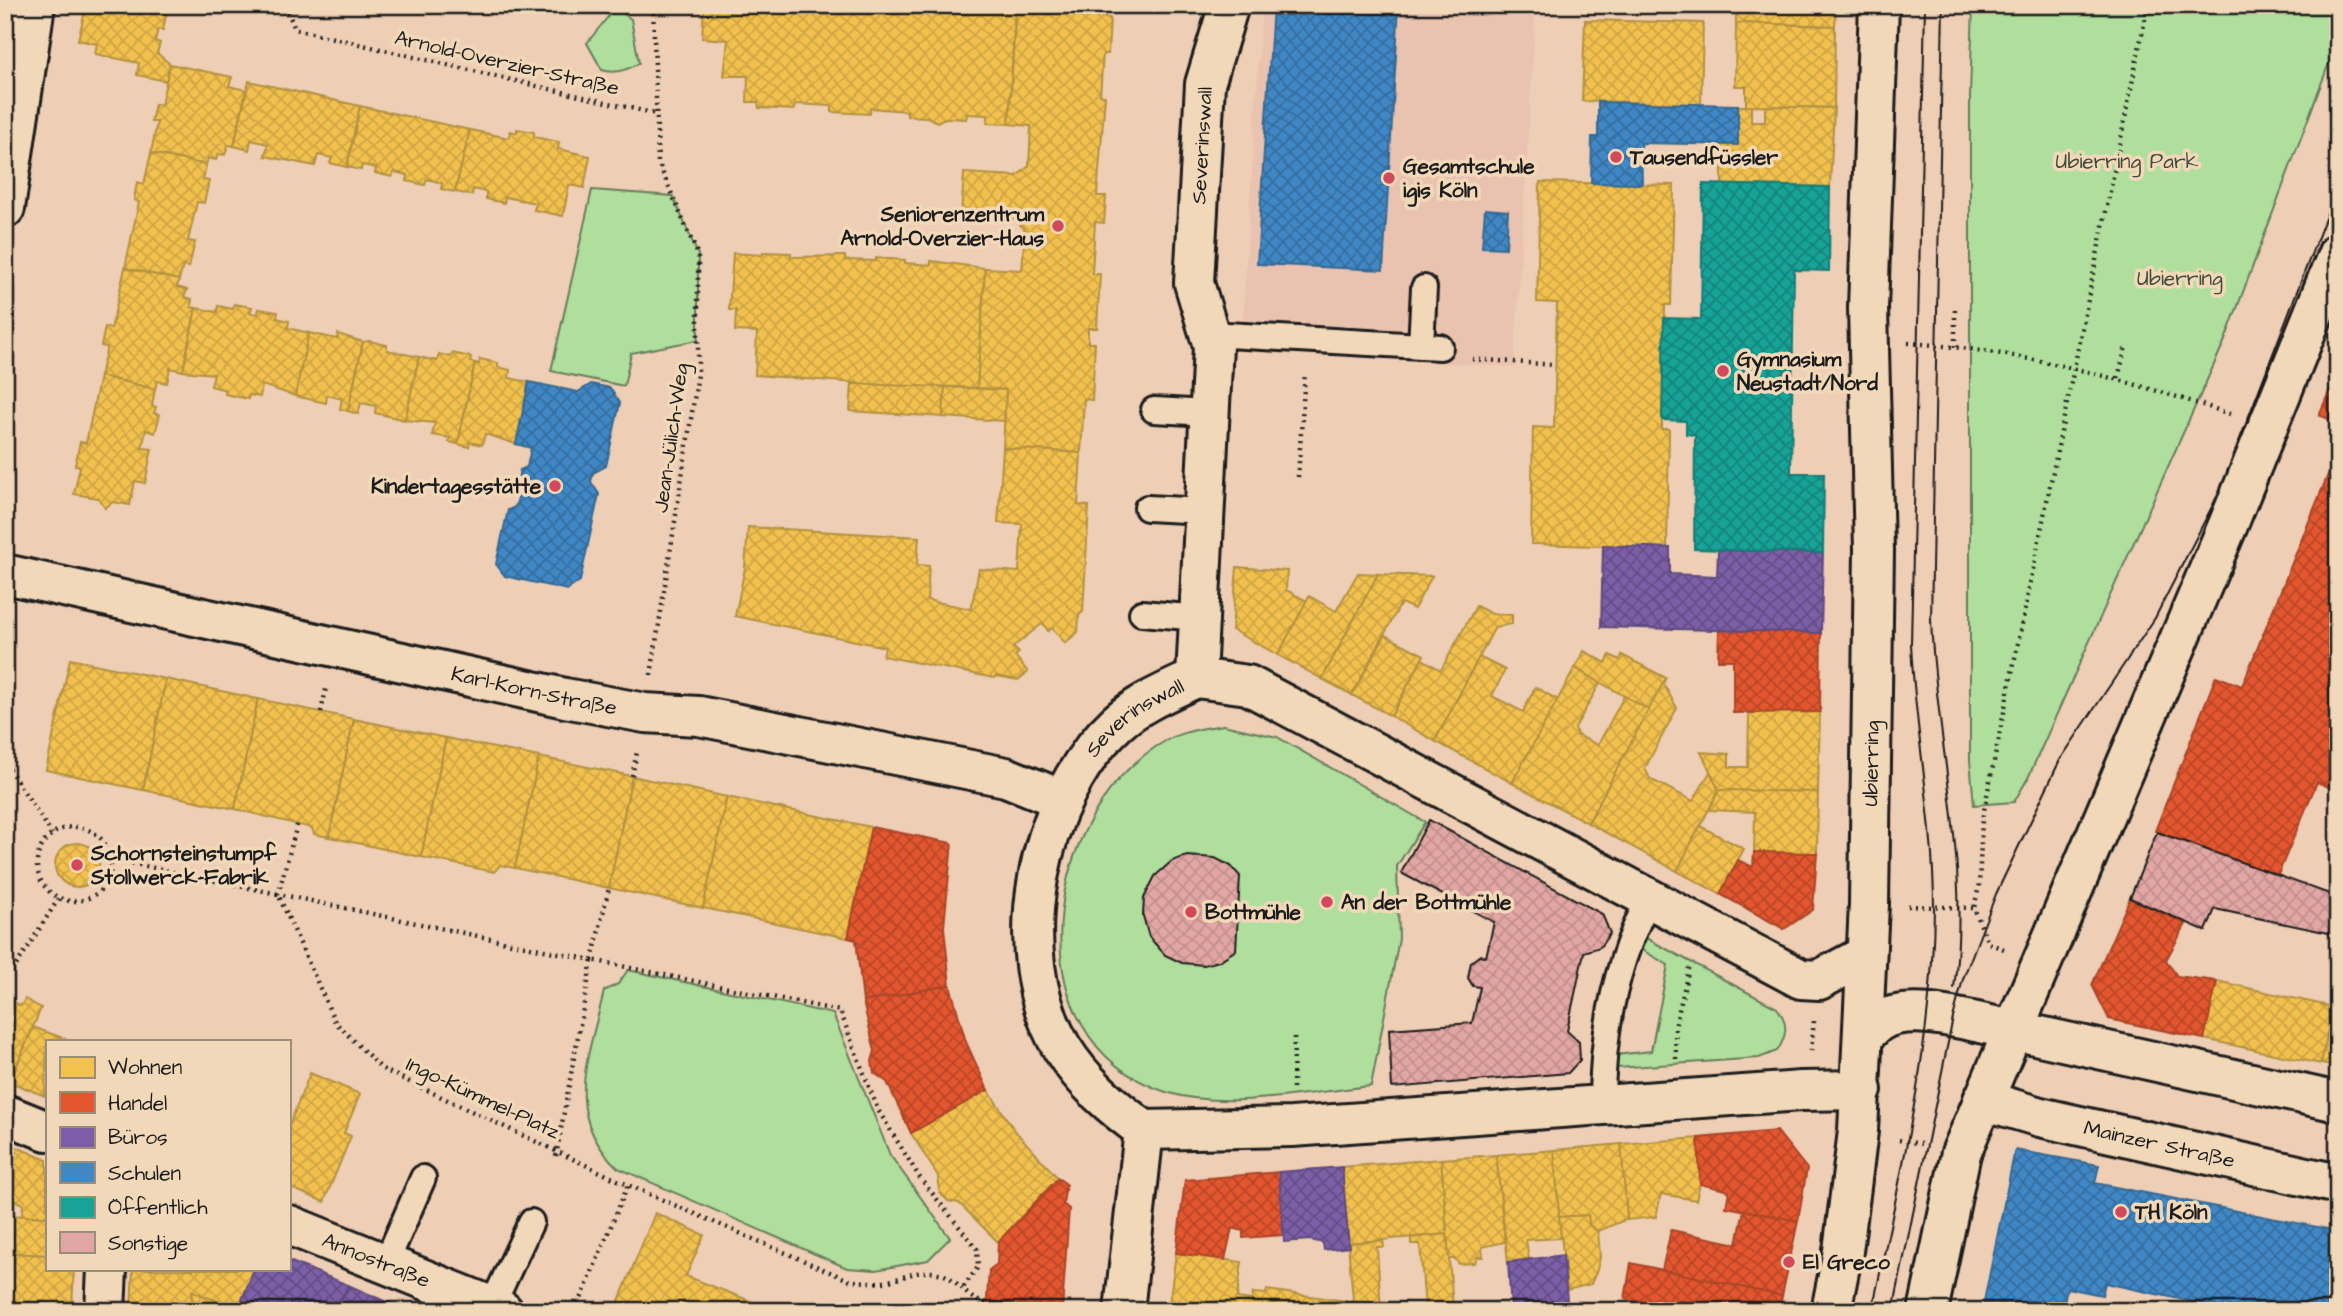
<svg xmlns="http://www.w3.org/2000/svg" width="2343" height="1316" viewBox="0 0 2343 1316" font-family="'Architects Daughter',sans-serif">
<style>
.built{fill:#eac2b0}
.green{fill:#b0de9c;stroke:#667d5c;stroke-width:2}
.homes{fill:url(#homes-cross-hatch);stroke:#b2903f;stroke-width:2}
.shops{fill:url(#shops-cross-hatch);stroke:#a84529;stroke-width:2}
.offices{fill:url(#offices-cross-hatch);stroke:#5e4a7d;stroke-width:2}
.schools{fill:url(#schools-cross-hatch);stroke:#346892;stroke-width:2}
.public{fill:url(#public-cross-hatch);stroke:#187a73;stroke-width:2}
.building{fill:url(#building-cross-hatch);stroke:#1c1c1c;stroke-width:2}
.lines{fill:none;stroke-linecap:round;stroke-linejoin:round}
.lane-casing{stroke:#1c1c1c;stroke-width:30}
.street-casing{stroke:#1c1c1c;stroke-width:44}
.primary-casing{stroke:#1c1c1c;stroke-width:44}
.path{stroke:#1c1c1c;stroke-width:4.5;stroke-dasharray:2 5;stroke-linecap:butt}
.lane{stroke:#f1d8b9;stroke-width:24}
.street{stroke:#f1d8b9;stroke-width:38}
.primary{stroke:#f1d8b9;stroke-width:38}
.tram{stroke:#1c1c1c;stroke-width:2}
.poi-dot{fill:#d1495b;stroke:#f1d8b9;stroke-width:2.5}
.labels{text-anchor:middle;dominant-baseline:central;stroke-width:7;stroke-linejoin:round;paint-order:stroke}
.street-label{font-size:21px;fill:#1c1c1c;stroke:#f1d8b9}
.poi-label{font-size:21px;font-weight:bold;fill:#1c1c1c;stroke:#f1d8b9;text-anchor:start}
.park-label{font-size:21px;fill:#414c3c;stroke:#f1d8b9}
</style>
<defs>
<pattern id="homes-cross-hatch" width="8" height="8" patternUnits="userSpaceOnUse" patternTransform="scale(1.75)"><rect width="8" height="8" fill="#f2c14e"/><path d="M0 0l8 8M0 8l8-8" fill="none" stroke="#cfa544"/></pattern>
<pattern id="shops-cross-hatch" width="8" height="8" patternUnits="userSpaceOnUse" patternTransform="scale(1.75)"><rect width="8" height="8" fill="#e4572e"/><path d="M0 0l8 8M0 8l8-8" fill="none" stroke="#b84726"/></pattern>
<pattern id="offices-cross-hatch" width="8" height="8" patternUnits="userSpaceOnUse" patternTransform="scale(1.75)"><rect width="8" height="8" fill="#7b5ea7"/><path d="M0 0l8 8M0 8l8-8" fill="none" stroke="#644d87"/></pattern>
<pattern id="schools-cross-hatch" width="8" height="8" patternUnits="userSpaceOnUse" patternTransform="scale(1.75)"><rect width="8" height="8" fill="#3f88c5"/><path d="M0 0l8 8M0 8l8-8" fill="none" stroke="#346e9f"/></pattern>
<pattern id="public-cross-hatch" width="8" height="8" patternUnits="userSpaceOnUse" patternTransform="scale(1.75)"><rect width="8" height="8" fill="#17a398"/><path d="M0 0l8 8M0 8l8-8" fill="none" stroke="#14847b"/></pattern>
<pattern id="building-cross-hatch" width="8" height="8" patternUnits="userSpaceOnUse" patternTransform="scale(1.75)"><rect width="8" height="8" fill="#e2a7a4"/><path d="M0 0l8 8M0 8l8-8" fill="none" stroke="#c18f8d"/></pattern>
</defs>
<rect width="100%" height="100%" fill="#eeceb5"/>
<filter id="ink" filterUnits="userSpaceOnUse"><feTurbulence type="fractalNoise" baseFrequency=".0143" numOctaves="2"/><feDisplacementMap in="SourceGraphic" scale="14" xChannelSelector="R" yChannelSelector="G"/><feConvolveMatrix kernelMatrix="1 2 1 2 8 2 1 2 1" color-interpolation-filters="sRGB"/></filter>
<g filter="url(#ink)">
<path class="built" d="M1262,5H1536L1514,367L1241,351Z"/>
<g class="green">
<path d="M1973,5H2338V39L2225,340L2028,778L2014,802L1974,805L1970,760V97Z"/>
<path d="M615,8L631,19L639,63C628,70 615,74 602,70L587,43Z"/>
<path d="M592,190L673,196L698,255V340L631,353L624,386L551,371Z"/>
<path d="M1223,725L1277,737L1425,822L1397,866L1399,939L1371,1086C1310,1092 1226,1111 1166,1092C1008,1040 1043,809 1167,740C1184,731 1204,728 1223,725Z"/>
<path d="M1644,937L1777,1008C1789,1023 1787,1036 1777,1051L1759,1058L1617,1068L1616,1055L1651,1051L1668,965L1639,948Z"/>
<path d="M628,970L833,1014L890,1155L950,1238L928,1260L876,1270L847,1268L618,1168C561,1114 589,1058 604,991L618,984Z"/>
</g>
<g class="homes">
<path d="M82,5H163L162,9L167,10L163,30L158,29L155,41L160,43L157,53L170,64L166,81L137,75L139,63L95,54L97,44L78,40L84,15Z"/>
<path d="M704,5H985L1015,8L1009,124L987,123L988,115L967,114L966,119L945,118L937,122L927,117L907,116V111L870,108V114L832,112V106L795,104L794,110L759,108L758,102H747L748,76H724L728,40L702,38Z"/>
<path d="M1016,5H1111L1105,8V18H1110L1108,54H1103L1100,95L1105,96L1097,196H1106L1105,210L1104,223L1095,222L1092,274H1100L1097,328H1088V343H1095L1092,400L1084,399L1081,453L1003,448L1006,390L977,388L985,268L1022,270L1025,230L1015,219L961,215L964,173L1017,176L1029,166L1031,126L1009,124Z"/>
<path d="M1736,5H1836L1835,26L1736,23Z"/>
<path d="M1585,20L1703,23L1701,104L1582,101Z"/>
<path d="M1736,23L1835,26L1834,108L1746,106V86H1735Z"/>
<path d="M170,64L232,77L229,86L246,90L234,146L228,145L225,155L218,154L216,160L208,158L206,165L151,153L157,122H151L155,104L161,105Z"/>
<path d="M249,81L360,106L347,167L330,163L332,158L318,155L315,166L265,156L268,144L251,140L249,150L234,146Z"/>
<path d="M360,106L470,130L455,192L441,189L442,183L427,179L425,185L407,181L408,175L394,172L392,177L375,173L376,168L362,165L361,170L347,167Z"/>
<path d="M1737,106H1751V122H1765V106L1834,108L1830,187L1722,185V145H1738Z"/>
<path d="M517,129L534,132V137L559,142L558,149L590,156L584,188L569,185L563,216L534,210L536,203L505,197L504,203L486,199V192L473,189L472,195L455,192L470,130L509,138L510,131L517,133Z"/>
<path d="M151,153L206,165L203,180L209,181L204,203L197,202L188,241L195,242L189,267L183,266L179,280L125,268L139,202L134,200L137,182L144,184Z"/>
<path d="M1540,182L1674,185L1671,305H1665L1662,420V429H1669L1667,548L1531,544L1533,427L1554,428L1557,303L1537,302Z"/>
<path d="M763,252L791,253V257L845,256V260L876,261V258L905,260V263L931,265V261L985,268L977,388L934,386V389L755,375L757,332L735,331L736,310H729L733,253L763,255Z"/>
<path d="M125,268L179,280L177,287L187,290L184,297L192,299L191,307L196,308L183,371L170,368L167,383L157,381L155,389L100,376L107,347L101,346L105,327L111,329Z"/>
<path d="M234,304L252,307L250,313L258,314L259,309L278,312L277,318L289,321L288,328L309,333L295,396L262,385L260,397L249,395L248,399L225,394L226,390L211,386L214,374L183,371L196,308L217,312L218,306L233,309Z"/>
<path d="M309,333L337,339L338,334L363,342L348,411L340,409L342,399L327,395L326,403L295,396Z"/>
<path d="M369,341L387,345V350L419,357L405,420L375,413L376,406L361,403L358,414L348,411L363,342Z"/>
<path d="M452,353L471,357L470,362L475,363L458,444L449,442L450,438L432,435L435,423L405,420L419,357L437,361L439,354L451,357Z"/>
<path d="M480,359L498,363V367L510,370L509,378L529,382L516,444L485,434L482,445L470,442L469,447L458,444L475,363L479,364Z"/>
<path d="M100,376L155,389L152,406L156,407L154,413L160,415L155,433L146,430L142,448L152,449L145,483L135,481L130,505L113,502L105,508L98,498L74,494L80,466L75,465L80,442L86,443Z"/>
<path d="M852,384L945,387L943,417L850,411Z"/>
<path d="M945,387L1006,390L1004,421L943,417Z"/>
<path d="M1003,448L1081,453L1078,505L1089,506L1083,612L1079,615L1078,632L1065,643L1052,628L1048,631L1043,623L1013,647L1019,653L1015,656L1028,672L1018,680L996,676L994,678L883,656L885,647L735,616L745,568L748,527L919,537L917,565L929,566L927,600L971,609L979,569L1019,572L1022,524L998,523Z"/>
<path d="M1237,567L1287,571L1286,590L1307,601L1278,655L1232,630Z"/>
<path d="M1358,573L1378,574L1322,679L1278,655L1309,596L1336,611Z"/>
<path d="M1378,574L1432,576L1414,609L1401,603L1352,695L1322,679Z"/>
<path d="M1476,606L1492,614L1512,615V624L1495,627L1435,741L1391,716L1422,659L1441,670Z"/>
<path d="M1385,635L1424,655L1391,716L1352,695Z"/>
<path d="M1584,651L1606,663L1610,655L1620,660L1622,655L1666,678L1649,710L1575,668Z"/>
<path d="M1479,657L1505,670L1492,696L1523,712L1535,687L1558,700L1512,783L1435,741Z"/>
<path d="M70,659L166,679L143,790L46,770Z"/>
<path d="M1575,668L1600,683L1575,728L1577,735L1598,745L1624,696L1649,710L1588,823L1512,783Z"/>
<path d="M166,679L258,699L235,809L143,790Z"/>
<path d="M1663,683L1677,708L1645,768L1650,779L1693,801L1710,772L1719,790L1677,871L1588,823Z"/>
<path d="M258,699L354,719L329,837L314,834L312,828L235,809Z"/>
<path d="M1820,712L1818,792L1719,790L1701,752L1729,754V767H1748L1749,713Z"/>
<path d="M354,719L446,738L421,857L329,837Z"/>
<path d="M446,738L539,757L515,868L500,865L494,872L421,857Z"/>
<path d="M539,757L632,776L609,888L515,868Z"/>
<path d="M632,776L727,797L703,908L609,888Z"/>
<path d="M1719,790L1818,792L1817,853L1754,852L1755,812L1709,810Z"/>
<path d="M727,797L871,827L848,938L703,908Z"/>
<path d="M1700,826L1744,849L1720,894L1677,871Z"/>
<circle cx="77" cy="865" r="22"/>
<path d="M2217,981L2333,1007L2321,1064L2204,1039Z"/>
<path d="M25,999L41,1008L10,1082L5,1079V1005L10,1008L14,1002L21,1006Z"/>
<path d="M2334,1002L2338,1003V1067L2321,1064Z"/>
<path d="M33,1027L68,1040L47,1041L45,1096L10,1082Z"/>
<path d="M310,1073L360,1094L344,1133L351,1136L324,1202L289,1187V1126Z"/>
<path d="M988,1090L1015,1131L1058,1178L998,1242L959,1203L948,1201L940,1193L938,1176L911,1133Z"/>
<path d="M1698,1138L1702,1176L1696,1200L1661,1194L1656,1217L1627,1220L1621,1144Z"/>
<path d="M5,1143L14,1146L5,1167Z"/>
<path d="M1621,1144L1627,1219L1598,1231L1589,1225L1588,1215L1559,1217L1554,1150Z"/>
<path d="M14,1146L47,1160V1217L22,1216L23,1204L5,1196V1167Z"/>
<path d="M1554,1150L1561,1238L1526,1240L1529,1259L1508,1262L1496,1155Z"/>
<path d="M1496,1155L1505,1242L1482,1247L1483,1257H1477L1475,1263L1459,1264L1455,1259H1449L1441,1159Z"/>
<path d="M1441,1159L1447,1234L1348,1243L1342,1167Z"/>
<path d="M655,1213L704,1235L686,1276L776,1311H625L627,1307L618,1303Z"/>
<path d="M5,1215L47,1217V1255L12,1253L13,1232H5Z"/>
<path d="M1588,1215L1589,1225L1598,1231L1600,1257L1597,1270L1591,1284L1567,1290L1559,1217Z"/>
<path d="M1447,1234L1453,1307L1425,1309L1420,1244H1411V1238Z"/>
<path d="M1383,1240L1384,1247H1377L1381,1311H1354L1348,1243Z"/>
<path d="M12,1253L47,1255V1269H74L72,1307L10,1305Z"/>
<path d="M1176,1253L1242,1262L1237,1298L1252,1300L1253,1293L1266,1294L1267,1290L1353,1302L1354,1311H1206L1169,1305Z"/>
<path d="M133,1269H254L238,1310L192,1291V1311H131Z"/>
<path d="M5,1279H11L10,1305L5,1304Z"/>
<path d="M192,1291L233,1307L232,1311H192Z"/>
<path d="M10,1305L72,1307V1311H10Z"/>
<path d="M1169,1305L1206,1311H1168Z"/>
<path d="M1453,1307L1454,1311H1403L1425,1309Z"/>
</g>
<g class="shops">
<path d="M2338,371V423L2319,415Z"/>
<path d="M2338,450V791L2317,782L2277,877L2155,831L2216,676L2242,686Z"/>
<path d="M1719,630L1821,633L1820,712L1733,713V660H1718Z"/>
<path d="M871,827L952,843L944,927L950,985L863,1002L856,940L848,938Z"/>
<path d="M1754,852L1817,853L1813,910L1784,929L1720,894L1738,860L1753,867Z"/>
<path d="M2130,898L2186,924L2166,960L2177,976L2217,981L2204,1039L2109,1019L2092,985Z"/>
<path d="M950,985L966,1042L988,1090L911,1133L887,1082L874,1073L872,1061L875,1051L863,1002Z"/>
<path d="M1777,1131L1807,1169L1798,1221L1726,1207L1729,1191L1700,1184L1698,1138Z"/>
<path d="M1279,1172L1284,1235L1243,1238V1231L1232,1228L1225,1260L1176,1253L1185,1180Z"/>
<path d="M1058,1178L1066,1184L1063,1204L1069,1209L1062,1311H986L989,1270L997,1264L998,1242Z"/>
<path d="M1744,1210L1798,1221L1782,1296L1662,1270L1671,1230L1737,1244Z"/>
<path d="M1631,1263L1782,1296L1779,1311H1681L1625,1299Z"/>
</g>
<g class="offices">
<path d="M1603,545L1670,548V574L1717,576L1718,550L1823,553L1821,633L1601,627Z"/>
<path d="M1342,1167L1349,1247L1324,1250L1323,1243L1310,1240L1284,1242L1279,1172Z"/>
<path d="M1563,1255L1568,1311H1511L1508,1262Z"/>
<path d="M289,1261L348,1285L337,1311L238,1310L254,1269H289Z"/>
<path d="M348,1285L407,1311H337Z"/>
</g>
<g class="schools">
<path d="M1273,5H1399L1383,270L1257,264Z"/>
<path d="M1598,102L1738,105V145L1641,143L1642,184L1591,183L1592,137H1598Z"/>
<path d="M1485,209L1508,211L1506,248L1482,247Z"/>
<path d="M529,382L578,392L591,384L610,388L620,403L606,466L593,473L591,482L599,494L580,581L567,590L505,576L496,564L508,510L515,507L519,495L515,491L520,470L527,467L531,448L516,444Z"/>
<path d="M2015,1150L2099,1165L2095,1183L2338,1231V1311H2235L2105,1283L2102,1295L2067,1288L2062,1311H1982Z"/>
</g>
<path class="public" d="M1703,184L1830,187L1829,271L1794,270L1791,473H1824L1823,553L1694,549L1695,435L1686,434V421L1662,420L1664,318L1701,319Z"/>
<g class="building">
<path d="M1429,820L1602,914L1610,933L1600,947L1584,952L1567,1031L1579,1042L1580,1060L1568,1073L1392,1088L1389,1029L1472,1023L1480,987L1473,986L1468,978L1471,962L1480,955L1486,957L1494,922L1401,873Z"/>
<path d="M2157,832L2338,897V935L2215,909L2206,931L2130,898Z"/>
<path d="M1187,856L1215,858L1231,866L1240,876L1236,950L1219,961L1204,965L1182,963L1165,955L1149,937L1143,916L1144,898L1155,876L1172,861Z"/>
</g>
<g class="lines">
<g class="lane-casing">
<g id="lane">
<path d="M1209,334L1440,347"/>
<path d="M1421,346L1424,288"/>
<path d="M1154,410L1209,413"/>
<path d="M1147,508L1204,511"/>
<path d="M1142,613L1199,618"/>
<path d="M1602,1105C1602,1032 1615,963 1649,899"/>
<path d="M386,1263L423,1178"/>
<path d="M492,1306L531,1222"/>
</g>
</g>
<g class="street-casing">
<g id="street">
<path d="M5,208L35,5"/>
<path id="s1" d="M5,574L565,698L645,713L699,716L1006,777L1063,800"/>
<path d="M1196,678L1248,685L1801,979L1819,980L1866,955"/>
<path id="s2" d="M1196,678L1213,346L1194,283L1205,84L1229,5"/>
<path d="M2013,1030L2338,1102"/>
<path id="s3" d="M1983,1100L2040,1117L2338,1184"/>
<path d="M5,1114L47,1131"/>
<path d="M1144,1130L1292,1127L1801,1091L1862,1090"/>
<path id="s4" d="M1144,1130C1112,1107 1083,1082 1062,1048C1005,953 1037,797 1117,723C1139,703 1169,691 1196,678"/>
<path id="s5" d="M289,1225L503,1311"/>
<path d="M105,1311L107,1269"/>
<path d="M1124,1311L1144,1130"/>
</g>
</g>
<g class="primary-casing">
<g id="primary">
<path d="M1863,1037C1868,1032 1873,1026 1879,1022C1910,1001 1979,1024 2013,1030"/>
<path id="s6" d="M1831,1311L1843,1251L1858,1131L1869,904L1874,550L1868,308L1879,5"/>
<path d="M1928,1311L1961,1153L2228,525L2338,253"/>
</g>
</g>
<g class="path">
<path d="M285,5L295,29L656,114"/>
<path d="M1908,343C2019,350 2125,379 2230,414"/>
<path d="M1955,347V307"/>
<path d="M1472,359L1554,365"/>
<path d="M2118,378L2126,346"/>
<path d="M1298,477L1305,373"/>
<path d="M651,675L698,374V255L658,162L653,5"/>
<path d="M321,712L327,685"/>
<path d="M5,763L52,834"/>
<path d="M632,776L637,752"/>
<path d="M297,825L278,894L592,960L609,888"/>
<circle cx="74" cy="864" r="37"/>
<path d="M111,859L278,894L335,1022L382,1069L628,1185L851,1281C863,1281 877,1284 889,1281C909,1276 921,1268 942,1274C961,1281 966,1301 987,1303"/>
<path d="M1908,906L1974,908"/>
<path d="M2004,949L1988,943L1974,908L1979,886L1982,820L2148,5"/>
<path d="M5,983L59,898"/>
<path d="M1811,1051L1814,1021"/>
<path d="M1676,1059L1675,1027L1690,964"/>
<path d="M1293,1088L1294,1037"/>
<path d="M1899,1140L1921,1144"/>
<path d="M556,1156L592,960L840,1011L878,1110L920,1178L977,1249L978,1267L962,1289"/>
<path d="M1062,1310L1068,1311"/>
<path d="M576,1311L628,1185"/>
</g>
<use href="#lane" class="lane"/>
<use href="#street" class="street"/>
<use href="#primary" class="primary"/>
<g class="tram">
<path d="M1943,5L1931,620C1936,744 1971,864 1954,988"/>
<path d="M1872,1311C1900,1177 1933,1045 1934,908C1934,819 1915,732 1911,644L1925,5"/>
<path d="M1893,1311L1953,1018L1963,979L1996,894L2060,760L2155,618L2220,491L2338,185"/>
</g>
</g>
</g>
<g class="poi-dot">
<circle cx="1616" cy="157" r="7"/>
<circle cx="1389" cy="178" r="7"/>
<circle cx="1058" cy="226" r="7"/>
<circle cx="1723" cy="371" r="7"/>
<circle cx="555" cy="486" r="7"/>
<circle cx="77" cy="865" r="7"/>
<circle cx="1327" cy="902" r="7"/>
<circle cx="1191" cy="912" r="7"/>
<circle cx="2121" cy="1212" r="7"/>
<circle cx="1789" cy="1262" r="7"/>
</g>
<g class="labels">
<g class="street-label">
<text transform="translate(507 63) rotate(13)">Arnold-Overzier-Straße</text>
<text stroke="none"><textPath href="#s2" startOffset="536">Severinswall</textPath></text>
<text transform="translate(671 438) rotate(-82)">Jean-Jülich-Weg</text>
<text stroke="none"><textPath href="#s1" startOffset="542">Karl-Korn-Straße</textPath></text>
<text stroke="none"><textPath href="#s4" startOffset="486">Severinswall</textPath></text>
<text stroke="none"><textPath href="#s6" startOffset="550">Ubierring</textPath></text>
<text transform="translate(483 1098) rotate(25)">Ingo-Kümmel-Platz</text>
<text stroke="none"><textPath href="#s3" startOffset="182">Mainzer Straße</textPath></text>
<text stroke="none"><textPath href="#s5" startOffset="94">Annostraße</textPath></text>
</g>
<g class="poi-label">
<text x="1630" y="157">Tausendfüssler</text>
<text x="1403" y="166">Gesamtschule<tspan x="1403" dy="24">igis Köln</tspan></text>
<text x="1044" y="214" text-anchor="end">Seniorenzentrum<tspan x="1044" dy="24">Arnold-Overzier-Haus</tspan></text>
<text x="1737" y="359">Gymnasium<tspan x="1737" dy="24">Neustadt/Nord</tspan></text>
<text x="541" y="486" text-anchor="end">Kindertagesstätte</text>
<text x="91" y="853">Schornsteinstumpf<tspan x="91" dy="24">Stollwerck-Fabrik</tspan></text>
<text x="1341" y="902">An der Bottmühle</text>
<text x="1205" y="912">Bottmühle</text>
<text x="2135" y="1212">TH Köln</text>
<text x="1803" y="1262">El Greco</text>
</g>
<g class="park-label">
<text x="2127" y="161">Ubierring Park</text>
<text x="2180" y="278">Ubierring</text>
</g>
</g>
<rect width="2343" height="1316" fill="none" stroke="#f1d8b9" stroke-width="28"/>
<rect x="14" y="14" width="2315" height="1288" fill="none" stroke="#1c1c1c" stroke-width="2.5" filter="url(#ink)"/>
<rect x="46" y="1040" width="245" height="231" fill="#f1d8b9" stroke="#9c8d7a" stroke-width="2"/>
<rect x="60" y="1057" width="35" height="21" fill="#f2c14e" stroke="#9c8d7a" stroke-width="2"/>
<text x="108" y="1074" font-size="21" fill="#1c1c1c">Wohnen</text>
<rect x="60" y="1092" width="35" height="21" fill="#e4572e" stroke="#9c8d7a" stroke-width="2"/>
<text x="108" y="1110" font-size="21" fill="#1c1c1c">Handel</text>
<rect x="60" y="1127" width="35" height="21" fill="#7b5ea7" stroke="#9c8d7a" stroke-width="2"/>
<text x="108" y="1144" font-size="21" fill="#1c1c1c">Büros</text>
<rect x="60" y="1162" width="35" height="21" fill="#3f88c5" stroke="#9c8d7a" stroke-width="2"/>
<text x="108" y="1180" font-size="21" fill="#1c1c1c">Schulen</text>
<rect x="60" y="1197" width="35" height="21" fill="#17a398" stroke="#9c8d7a" stroke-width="2"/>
<text x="108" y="1214" font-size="21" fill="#1c1c1c">Öffentlich</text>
<rect x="60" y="1232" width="35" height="21" fill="#e2a7a4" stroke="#9c8d7a" stroke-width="2"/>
<text x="108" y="1250" font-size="21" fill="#1c1c1c">Sonstige</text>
</svg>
